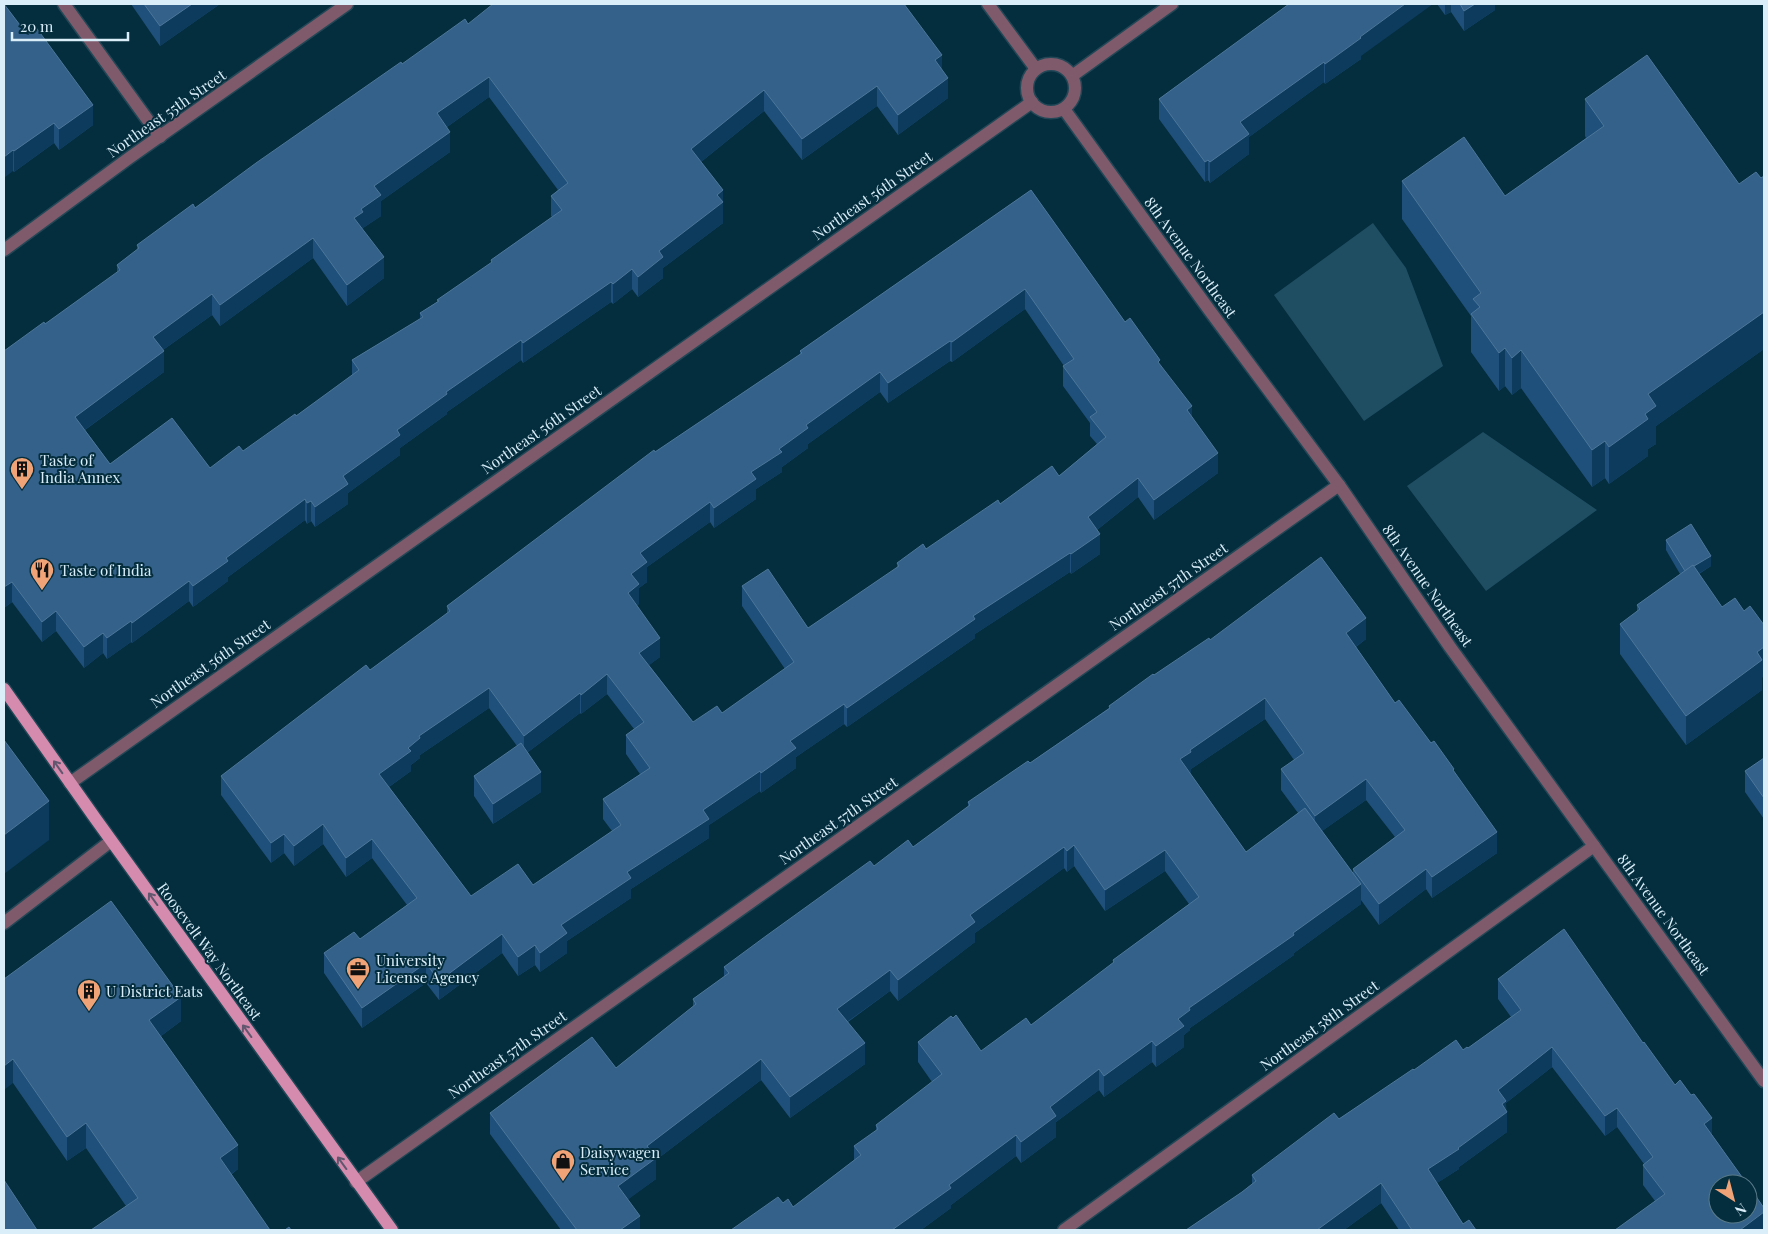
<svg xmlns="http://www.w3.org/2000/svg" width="1768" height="1234" viewBox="0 0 1768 1234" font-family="'Playfair Display',serif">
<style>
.green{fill:#1f4e63}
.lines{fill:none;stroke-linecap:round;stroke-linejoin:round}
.minor-casing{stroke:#224857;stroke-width:15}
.major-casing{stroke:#224857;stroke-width:15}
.minor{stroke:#7f5a6b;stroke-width:12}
.major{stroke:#d58bad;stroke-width:12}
.wall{fill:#1f507b;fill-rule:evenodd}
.shaded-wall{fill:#0c3b5d}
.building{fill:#336189;stroke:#4d779a;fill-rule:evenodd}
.oneway{stroke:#62576f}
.labels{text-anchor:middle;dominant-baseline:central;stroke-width:4;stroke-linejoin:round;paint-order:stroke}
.street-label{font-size:15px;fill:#d9eef9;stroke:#042d3d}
.poi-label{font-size:15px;fill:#d9eef9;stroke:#042d3d;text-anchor:start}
</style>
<rect width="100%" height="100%" fill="#042d3d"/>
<g class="green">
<path d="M1373,223L1406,268L1443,366L1364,421L1274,295Z"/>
<path d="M1483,432L1597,510L1486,591L1407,486Z"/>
</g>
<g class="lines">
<g class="minor-casing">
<g id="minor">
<path d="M64,4L160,137"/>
<path d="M988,4L1036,69"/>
<circle cx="1051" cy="88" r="24"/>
<path d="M1072,76L1172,4"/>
<path d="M1064,109L1210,311L1339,485L1450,647L1764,1081"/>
<path d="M4,250L129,158L347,4"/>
<path d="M70,783L1032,102"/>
<path d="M4,923L111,841"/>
<path d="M356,1182L1339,485"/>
<path d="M1064,1230L1594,846"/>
</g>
</g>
<g class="major-casing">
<path id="major" d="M4,689L95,818L392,1230"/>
</g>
<use href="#minor" class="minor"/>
<use href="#major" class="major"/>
</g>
<g class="wall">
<path d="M4,4L93,125L59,150L54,143L14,172L13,171Z"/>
<path d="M131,4H220L160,46Z"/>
<path d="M1289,4L1361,56V59L1325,84L1324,82L1249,137V154L1210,183L1208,180L1205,182L1159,119V99Z"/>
<path d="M1437,4H1495V10L1464,31L1451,12L1445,15Z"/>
<path d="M468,24L942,69L948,98L898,135L877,106L802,160L764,111L701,162L723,190V223L663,268V278L638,297L632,289L613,304L611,302L523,363L521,360L447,412V414L400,448V455L348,493V504L315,527L311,521L307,524L305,520L228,577V581L193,607L189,601L132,643L131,642L107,659L103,653L84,668L56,631L42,642L12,602L4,608L45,324L117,273V265L137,250V245L195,208L402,64ZM489,97L558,190L551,196V216L552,217L491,260V263L437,300V302L420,313V319L352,360V376L296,416L243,451L210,468L110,464L85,430L164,372L163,350L212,315L220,326L313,258L347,306L384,278L363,230V228L381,216V201L450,152L447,127Z"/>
<path d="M1585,99L1739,184L1761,178L1764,176V349L1656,426V444L1648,449V456L1609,484L1605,478L1592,487L1521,388L1512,395L1505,386L1499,391L1471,352V316L1402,219V181L1505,196L1586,138L1585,136Z"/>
<path d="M1031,190L1125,322L1160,365L1192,417L1218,473L1154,520L1138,497L1097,530L1100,554L1071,574L1070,572L975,634V638L847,727L844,724L796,757V768L761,793L760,791L709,825V838L631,889V898L567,941V953L540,972L535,965L518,976L502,953L439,1000L426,983L362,1028L324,973V953L360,939L407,905L372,858L346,877L323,844L294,866L284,853L271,863L221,795V776L370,670L447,614V606L655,452L800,355V351ZM1025,309L1064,366H1063V386L1090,423V436L1097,444L1059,476L1000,504L926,549L897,563V568L808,628L742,586V606L785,669L722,713L693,722L649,665L660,657L637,605L639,604V588L647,582V567L710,522L714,528L756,499V489L782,472V467L808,448V444L880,392L888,403L950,361L952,362ZM607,694L634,729L626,735V754L640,774L603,799V819L612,831L533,885L471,896L389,787L411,771V765L420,758V755L489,708L517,746L474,776V796L493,824L541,792L528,752L580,713L581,714Z"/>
<path d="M1666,540L1711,566L1699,574L1762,678V690L1686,745L1620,654V624L1637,612V605L1680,574L1666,550Z"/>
<path d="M1366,639L1356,647L1395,703L1431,743L1454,772L1497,853L1432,898L1426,889L1379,925L1361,900V904L1294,953V955L1190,1028V1030L1184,1035V1047L1156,1067L1152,1062L1104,1097L1099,1090L1056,1122V1137L1021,1163L1016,1156L951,1205V1208L921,1230H731L783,1203L793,1207L854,1160V1146L876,1131V1125L932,1082L918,1062V1042L981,1051L1031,1025L1113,963V960L1189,904L1165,871L1105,911L1074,866L1067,872L1064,868L975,933V942L898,1001L890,991L848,1022L865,1064L790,1118L761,1080L656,1160V1179L628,1199L640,1230H561L490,1134V1113L616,1068L693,1007V999L724,977V967L874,866L913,847L968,807V802L1030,763L1109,708V706L1154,675L1210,640ZM1265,719L1294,760L1281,769V790L1298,813L1246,852L1190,773L1191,772V769ZM1366,800L1395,837L1353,869V873L1322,831Z"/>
<path d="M1764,758V819L1745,792V771Z"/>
<path d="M4,979L181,1021L161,1036L238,1169L232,1174L126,1206L86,1148L67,1161L13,1083Z"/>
<path d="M1498,979L1643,1043L1712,1135L1747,1184L1655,1201L1643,1185V1165L1644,1164L1617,1127L1605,1136L1552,1067L1506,1103L1507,1132L1459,1167V1169L1437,1183L1463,1224L1476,1230H1399L1381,1203L1344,1230H1186L1242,1192L1252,1184V1175L1414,1070L1468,1048L1511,1017L1498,999Z"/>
</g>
<g class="shaded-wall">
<path d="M192,4H220L160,46V26Z"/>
<path d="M1405,4H1433L1361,56V59L1325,84V64L1360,37Z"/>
<path d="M1445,4H1451V12L1445,15Z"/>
<path d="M1475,4H1495V10L1464,31V11Z"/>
<path d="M942,55V76L935,60Z"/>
<path d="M1324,62V82L1249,137V154L1210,183V162L1240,122Z"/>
<path d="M489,77V97L437,134V113Z"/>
<path d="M948,78V98L898,135V115Z"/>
<path d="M877,86V106L802,160V139Z"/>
<path d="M764,90V111L691,170V149Z"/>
<path d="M93,105V125L59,150V129Z"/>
<path d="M54,123V143L14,172V151Z"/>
<path d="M450,132V152L381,201V216L363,228V233L354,218L361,209L374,186Z"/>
<path d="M13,150V171L4,178V157Z"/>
<path d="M1208,160V180L1205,182V162Z"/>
<path d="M723,190V223L663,268V278L638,297V277L659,251L717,195Z"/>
<path d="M313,238V258L220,326V305Z"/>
<path d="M384,257V278L347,306V285Z"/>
<path d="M632,269V289L613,304V284Z"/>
<path d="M611,282V302L523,363V343Z"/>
<path d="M1025,289V309L952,362V342Z"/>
<path d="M212,294V315L153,357V337Z"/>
<path d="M1764,312V349L1656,426V444L1648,449V456L1609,484V447L1645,414L1648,394Z"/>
<path d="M521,340V360L447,412V414L400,448V455L348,493V504L315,527V507L343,476L397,430L446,392Z"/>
<path d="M950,341V361L888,403V383Z"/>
<path d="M1505,348V386L1499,391V353Z"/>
<path d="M1521,350V388L1512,395V358Z"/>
<path d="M164,351V372L75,437V417Z"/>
<path d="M880,372V392L808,444V448L782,467V472L756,489V499L714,528V508L751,472L806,425Z"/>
<path d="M1192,406V426L1187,410Z"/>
<path d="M1605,441V478L1592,487V450Z"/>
<path d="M1218,453V473L1154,520V500Z"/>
<path d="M1138,478V497L1088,537V517Z"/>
<path d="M305,499V520L228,577V581L193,607V586L226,558Z"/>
<path d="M311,501V521L307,524V503Z"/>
<path d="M710,502V522L647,567V582L639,588V604L628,613V593L631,574L640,553Z"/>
<path d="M1100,534V554L1071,574V554Z"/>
<path d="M1070,553V572L975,634V638L847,727V708L973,616Z"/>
<path d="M1711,556V566L1685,582V572Z"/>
<path d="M189,581V601L132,643V623Z"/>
<path d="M12,582V602L4,608V587Z"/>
<path d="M56,611V631L42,642V622Z"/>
<path d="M1366,618V639L1346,654V633Z"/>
<path d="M131,621V642L107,659V638Z"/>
<path d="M103,633V653L84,668V647Z"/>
<path d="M660,638V657L639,673V653Z"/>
<path d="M1764,647V676L1762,678V690L1686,745V716L1757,652Z"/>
<path d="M607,674V694L581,714V695Z"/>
<path d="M489,688V708L420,755V758L411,765V771L379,794V774L408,748L419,736Z"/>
<path d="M580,693V713L524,755V736Z"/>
<path d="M1265,698V719L1191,769V772L1180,780V759L1190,750Z"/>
<path d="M844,704V724L796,757V768L761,793V773L790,741Z"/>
<path d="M760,771V791L709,825V838L631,889V898L567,941V953L540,972V953L561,925L703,810Z"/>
<path d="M541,772V792L493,824V804Z"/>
<path d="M1366,779V800L1315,836V816Z"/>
<path d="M49,801V840L4,874V835Z"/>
<path d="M323,824V844L294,866V846Z"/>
<path d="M1497,832V853L1432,898V877Z"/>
<path d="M284,834V853L271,863V843Z"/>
<path d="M372,839V858L346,877V858Z"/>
<path d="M1074,845V866L1067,872V851Z"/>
<path d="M1064,847V868L975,933V942L898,1001V980L970,915Z"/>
<path d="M1165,850V871L1105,911V890Z"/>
<path d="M1426,869V889L1379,925V904Z"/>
<path d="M1361,884V904L1294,953V955L1190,1028V1030L1184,1035V1047L1156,1067V1046L1178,1019L1189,1008Z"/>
<path d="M502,934V953L439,1000V981Z"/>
<path d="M535,945V965L518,976V957Z"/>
<path d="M426,963V983L362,1028V1008Z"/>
<path d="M890,970V991L837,1029V1009Z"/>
<path d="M181,997V1021L149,1045V1020Z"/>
<path d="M1152,1041V1062L1104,1097V1076Z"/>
<path d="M865,1043V1064L790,1118V1097Z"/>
<path d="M1552,1047V1067L1506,1103V1113L1507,1112V1132L1459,1167V1169L1428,1189V1169L1458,1148L1498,1090Z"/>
<path d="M13,1059V1083L4,1090V1066Z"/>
<path d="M761,1059V1080L656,1160V1179L618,1207V1186L647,1146Z"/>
<path d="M1099,1069V1090L1056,1122V1137L1021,1163V1142L1050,1107Z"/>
<path d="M1617,1108V1127L1605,1136V1116Z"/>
<path d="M1712,1118V1138L1704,1124Z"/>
<path d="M86,1123V1148L67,1161V1137Z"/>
<path d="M1016,1135V1156L951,1205V1208L921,1230H892L949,1185Z"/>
<path d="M238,1145V1169L220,1182V1158Z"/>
<path d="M1381,1183V1203L1344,1230H1317Z"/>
<path d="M1764,1212V1230H1740Z"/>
<path d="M640,1216V1230H620Z"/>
</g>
<g class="building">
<path d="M4,4L26,33L35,26L93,105L59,129L54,123L14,151L13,150L4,157Z"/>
<path d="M144,4H192L160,26Z"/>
<path d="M493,4H904L942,55L935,60L948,78L898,115L877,86L802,139L764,90L691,149L723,190L717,195L723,202L659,251L663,257L638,277L632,269L613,284L611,282L523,343L521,340L446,392L447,394L397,430L400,435L343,476L348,484L315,507L311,501L307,503L305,499L226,558L228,561L193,586L189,581L132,623L131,621L107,638L103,633L84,647L56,611L42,622L12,582L4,587V351L44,322L45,324L120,270L117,265L139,248L137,245L193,204L195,208L256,163L401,62L402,64L465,19L468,24ZM489,77L568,183L551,196L562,210L491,260L492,262L437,300L439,301L420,313L423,317L352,360L359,370L296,416L295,414L243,451L239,446L210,468L172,418L110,464L75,417L164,351L153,337L212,294L220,305L313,238L347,285L384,257L354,218L363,212L361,209L381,195L374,186L450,132L437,113Z"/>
<path d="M1289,4H1405L1360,37L1361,38L1325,64L1324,62L1240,122L1249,134L1210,162L1208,160L1205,162L1159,99Z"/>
<path d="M1460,4H1475L1464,11Z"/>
<path d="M1647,55L1739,184L1756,172L1761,178L1764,176V312L1648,394L1656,406L1645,414L1648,419L1609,447L1605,441L1592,450L1521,350L1512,358L1505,348L1499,353L1471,314L1480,307L1473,299L1481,293L1402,181L1464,137L1505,196L1604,126L1585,99Z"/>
<path d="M1031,190L1125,322L1130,318L1160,360L1158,362L1192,406L1187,410L1218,453L1154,500L1138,478L1088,517L1100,534L1071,554L1070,553L973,616L975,619L847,708L844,704L790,741L796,748L761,773L760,771L703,810L709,819L627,872L631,878L561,925L567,933L540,953L535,945L518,957L502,934L439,981L426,963L362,1008L324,953L354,932L360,939L417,898L372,839L346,858L323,824L294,846L284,834L271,843L221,776L366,665L370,670L450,611L447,606L654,450L655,452L802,353L800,351ZM1025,289L1074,359L1063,366L1097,412L1090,417L1106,437L1059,476L1052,466L1000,504L998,500L926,549L923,544L897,563L899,566L808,628L768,569L742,586L794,662L722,713L717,706L693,722L639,653L660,638L628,593L639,584L631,574L647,562L640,553L710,502L714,508L756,479L751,472L782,452L779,449L808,428L806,425L880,372L888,383L950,341L952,342ZM607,674L644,722L626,735L650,768L603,799L621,825L533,885L518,864L471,896L379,774L411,751L408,748L420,738L419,736L489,688L524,736L580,693L581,695Z"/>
<path d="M1691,524L1711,556L1694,566L1693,565L1685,571L1666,540Z"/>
<path d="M1321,557L1366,618L1346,633L1395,703L1399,700L1431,743L1434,741L1454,769L1453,770L1497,832L1432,877L1426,869L1379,904L1353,869L1405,830L1366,779L1315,816L1281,769L1304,753L1265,698L1190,750L1191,752L1180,759L1246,852L1305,808L1361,884L1293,933L1294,935L1189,1008L1190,1010L1178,1019L1184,1026L1156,1046L1152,1041L1104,1076L1099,1069L1050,1107L1056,1116L1021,1142L1016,1135L949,1185L951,1188L892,1230H731L778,1197L783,1203L788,1199L793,1207L861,1155L854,1146L878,1129L876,1125L942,1074L918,1042L951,1016L953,1018L956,1015L981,1051L1026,1018L1031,1025L1114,962L1113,960L1199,897L1165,850L1105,890L1074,845L1067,851L1064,847L970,915L975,922L898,980L890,970L837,1009L865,1043L790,1097L761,1059L647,1146L656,1158L618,1186L640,1216L620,1230H577L490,1113L592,1037L616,1068L696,1004L693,999L729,973L724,967L766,936L870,861L874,866L908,840L913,847L970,805L968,802L1028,761L1030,763L1110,708L1109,706L1153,674L1154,675L1209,638L1210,640Z"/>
<path d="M1693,565L1722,607L1735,598L1744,611L1750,606L1764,625V647L1757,652L1762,660L1686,716L1620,624L1640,609L1637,605Z"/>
<path d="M4,740L49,801L4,835Z"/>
<path d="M521,743L541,772L493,804L474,776Z"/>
<path d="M1764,758V798L1745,771Z"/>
<path d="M111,901L181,997L149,1020L238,1145L220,1158L270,1230H91L138,1198L86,1123L67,1137L13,1059L4,1066V979Z"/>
<path d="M1564,929L1643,1043L1644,1042L1675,1085L1680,1080L1691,1095L1694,1094L1712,1118L1704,1124L1747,1184H1718V1214H1748V1185L1764,1208V1212L1740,1230H1615L1665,1194L1643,1165L1653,1157L1617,1108L1605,1116L1552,1047L1498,1090L1506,1101L1502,1104L1507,1112L1458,1148L1459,1149L1428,1169L1463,1224L1469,1220L1476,1230H1412L1381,1183L1317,1230H1186L1242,1192L1256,1181L1252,1175L1334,1113L1339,1119L1413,1069L1414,1070L1456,1040L1463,1050L1467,1047L1468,1048L1521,1010L1498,979Z"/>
<path d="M4,1180L37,1230H4Z"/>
<path d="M289,1227L291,1230H285Z"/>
</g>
<defs><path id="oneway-shaft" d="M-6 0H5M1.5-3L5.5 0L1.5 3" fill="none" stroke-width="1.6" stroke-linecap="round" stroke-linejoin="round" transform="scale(1.25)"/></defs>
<g class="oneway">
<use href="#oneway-shaft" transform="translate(58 767) rotate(-125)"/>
<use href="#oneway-shaft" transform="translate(153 899) rotate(-126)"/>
<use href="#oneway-shaft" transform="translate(247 1031) rotate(-126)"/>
<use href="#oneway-shaft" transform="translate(342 1163) rotate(-126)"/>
</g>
<defs>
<g id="building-pin" transform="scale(1.25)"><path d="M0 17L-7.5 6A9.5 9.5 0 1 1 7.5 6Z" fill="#efa377" stroke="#042d3d"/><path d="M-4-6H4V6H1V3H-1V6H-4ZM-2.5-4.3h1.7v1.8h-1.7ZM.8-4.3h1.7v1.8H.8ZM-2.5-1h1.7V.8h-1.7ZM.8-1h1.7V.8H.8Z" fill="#111"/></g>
<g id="restaurant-pin" transform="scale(1.25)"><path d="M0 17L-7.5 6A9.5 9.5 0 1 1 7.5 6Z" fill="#efa377" stroke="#042d3d"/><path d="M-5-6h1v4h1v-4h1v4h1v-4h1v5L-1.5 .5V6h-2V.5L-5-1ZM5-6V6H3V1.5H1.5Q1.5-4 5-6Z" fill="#111"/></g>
<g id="office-pin" transform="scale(1.25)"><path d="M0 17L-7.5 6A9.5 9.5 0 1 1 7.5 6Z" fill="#efa377" stroke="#042d3d"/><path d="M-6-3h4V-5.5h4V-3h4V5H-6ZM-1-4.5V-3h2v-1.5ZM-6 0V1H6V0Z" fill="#111"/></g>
<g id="shop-pin" transform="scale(1.25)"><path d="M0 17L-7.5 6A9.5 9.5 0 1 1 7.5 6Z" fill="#efa377" stroke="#042d3d"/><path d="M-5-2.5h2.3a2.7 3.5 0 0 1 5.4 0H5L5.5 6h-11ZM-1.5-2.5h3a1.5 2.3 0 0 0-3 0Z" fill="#111"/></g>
</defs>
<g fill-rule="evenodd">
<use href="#building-pin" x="22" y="469"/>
<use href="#restaurant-pin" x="42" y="570"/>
<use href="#office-pin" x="358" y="969"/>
<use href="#building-pin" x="89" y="991"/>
<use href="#shop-pin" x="563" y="1161"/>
</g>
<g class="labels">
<g class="street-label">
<text transform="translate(166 113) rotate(-35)">Northeast 55th Street</text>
<text transform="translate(872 195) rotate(-35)">Northeast 56th Street</text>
<text transform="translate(1191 257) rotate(54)">8th Avenue Northeast</text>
<text transform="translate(541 429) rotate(-35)">Northeast 56th Street</text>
<text transform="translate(1428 585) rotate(55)">8th Avenue Northeast</text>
<text transform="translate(1168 586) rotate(-35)">Northeast 57th Street</text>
<text transform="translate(210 663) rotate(-35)">Northeast 56th Street</text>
<text transform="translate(838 820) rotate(-35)">Northeast 57th Street</text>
<text transform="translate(1664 914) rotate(54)">8th Avenue Northeast</text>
<text transform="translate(210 951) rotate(54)">Roosevelt Way Northeast</text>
<text transform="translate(1319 1025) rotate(-36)">Northeast 58th Street</text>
<text transform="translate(507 1054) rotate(-35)">Northeast 57th Street</text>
</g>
<g class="poi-label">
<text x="40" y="460">Taste of<tspan x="40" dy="17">India Annex</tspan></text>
<text x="60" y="570">Taste of India</text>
<text x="376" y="960">University<tspan x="376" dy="17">License Agency</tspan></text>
<text x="106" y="991">U District Eats</text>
<text x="580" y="1152">Daisywagen<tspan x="580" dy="17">Service</tspan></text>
</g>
</g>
<rect width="1768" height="1234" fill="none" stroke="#d9eef9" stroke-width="10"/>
<g transform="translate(1733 1199) rotate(144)"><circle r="24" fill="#042d3d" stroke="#597a88"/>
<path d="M0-4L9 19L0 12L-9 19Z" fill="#efa377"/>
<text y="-8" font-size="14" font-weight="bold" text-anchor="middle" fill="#d9eef9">N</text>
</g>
<path d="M12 32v8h116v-8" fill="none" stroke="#d9eef9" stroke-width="2.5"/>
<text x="20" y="32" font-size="15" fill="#d9eef9" stroke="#042d3d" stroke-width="4" paint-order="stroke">20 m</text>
</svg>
